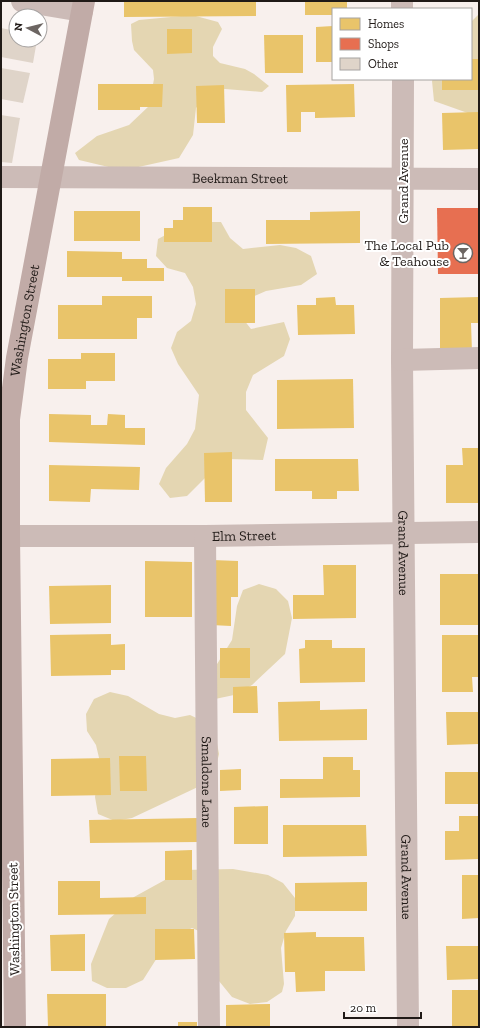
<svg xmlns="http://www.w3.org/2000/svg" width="480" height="1028" viewBox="0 0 480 1028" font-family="'Zilla Slab',serif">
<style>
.forest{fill:#e4d6b2}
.homes{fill:#e9c46a}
.shops{fill:#e76f51}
.building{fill:#dfd4c9}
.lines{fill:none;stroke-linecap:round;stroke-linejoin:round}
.minor{stroke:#ccbbb7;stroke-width:22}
.highway{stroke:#c1aba7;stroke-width:22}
.labels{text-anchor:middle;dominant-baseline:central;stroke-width:4;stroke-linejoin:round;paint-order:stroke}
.street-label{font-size:14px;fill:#201a17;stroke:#fff}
.poi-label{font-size:14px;fill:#201a17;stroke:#fff;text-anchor:end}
</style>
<rect width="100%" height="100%" fill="#f8f0ed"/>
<g class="forest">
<path d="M479,14V117L434,101L432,81L433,79H471V22Z"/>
<path d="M192,15L218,22L222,29L213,47V56L220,63L245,69L254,74L269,86L262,92L225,89L207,94L196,108L193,135L179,158L134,168L117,169L79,160L75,153L97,136L129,125L149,106L154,79L153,70L134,50L132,41L131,24L139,20Z"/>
<path d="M205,222H221L230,238L243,249L280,245L296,248L311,256L317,274L301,285L266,291L248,299L240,315L251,329L284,322L290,339L284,356L253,375L246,392V410L268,438L263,460L228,459L213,470L187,496L170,498L159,484L166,468L187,444L195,429L199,395L178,364L171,348L177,332L191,321L196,304L193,287L185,273L167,268L156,256L158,239L173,231Z"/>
<path d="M259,584L276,589L288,601L292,618L285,654L252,685L234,695L215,699L204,685L232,640L237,606L243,590Z"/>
<path d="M110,692L128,696L159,714L175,718L190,715L207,723L216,738L219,754L215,771L200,786L132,818L115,821L98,814L95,797L100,762L96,745L87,731L86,714L94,699Z"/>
<path d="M233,869L268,875L283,883L295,898V916L286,931L281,948L284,984L282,992L267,1002L250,1004L232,997L210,970L208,935L192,928L174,937L162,950L143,980L126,988H107L92,981L91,964L109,919L134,897L183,870Z"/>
</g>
<g class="homes">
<path d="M124,1H256V16L124,17Z"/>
<path d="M305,1H347V9H333V15H305Z"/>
<path d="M333,26V62H316V27Z"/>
<path d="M167,29H192V53L167,54Z"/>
<path d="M264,35H303V73H265Z"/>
<path d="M471,59H479V90H442V79H471Z"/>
<path d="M98,84H163L162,107H140V110H98Z"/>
<path d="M354,84L355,117L315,118V112H301V132H287L286,85Z"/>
<path d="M224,85L225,123H197L196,86Z"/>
<path d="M479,112V149L443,150L442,113Z"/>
<path d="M183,207H212V242H164V228H173V220H183Z"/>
<rect x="74" y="211" width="66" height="30"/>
<path d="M360,211V243L266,244V220H310V212Z"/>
<path d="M67,251L122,252V259H147V268H164V281H122V277H67Z"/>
<rect x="225" y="289" width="30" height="34"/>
<path d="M102,296H152V318H137V339H58V305H102Z"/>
<path d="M335,297L336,305H354L355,334L298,335L297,305H316V298Z"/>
<path d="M479,297V323H471L472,352H440V298Z"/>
<path d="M81,353H115V381H86V389H48V359H81Z"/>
<path d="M353,379L354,428L277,429V380Z"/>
<path d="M49,414L91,415V425H107L108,414L125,415V428H145V445L49,442Z"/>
<path d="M462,448H479V503H446V465H463Z"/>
<path d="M232,452V502H205L204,453Z"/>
<path d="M275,459H358L359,491H337V499H312V491H275Z"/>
<path d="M49,465L140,467L139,490L91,489L90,502L49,501Z"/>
<path d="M212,560L238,561V597H231V626L211,625Z"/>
<path d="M145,561L192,562V617H145Z"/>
<path d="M323,565H356V618L293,619V595H324Z"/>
<rect x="440" y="574" width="39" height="51"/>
<path d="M111,585V623L50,624L49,586Z"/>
<path d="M111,634V645L125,644V670H111V675L51,676L50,635Z"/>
<path d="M442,635H479V677H472L473,692H442Z"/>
<path d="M305,640H332V648H365V682L300,683L299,649L305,648Z"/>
<rect x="220" y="648" width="30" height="30"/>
<path d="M257,686L258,713H233V687Z"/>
<path d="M320,701V710L367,709V740L279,741L278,702Z"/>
<path d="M446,712H479V744L447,745Z"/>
<path d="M119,756H146L147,791H120Z"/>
<path d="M323,757H353V770H360V797L280,798V779H323Z"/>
<path d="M110,758L111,795L51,796V759Z"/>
<path d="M241,769V790L220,791V770Z"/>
<rect x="445" y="772" width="34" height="32"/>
<path d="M268,806V844H234V807Z"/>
<path d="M459,816H479V859L445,860V831H459Z"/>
<path d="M198,818V842L90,843L89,820Z"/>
<path d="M283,825H366L367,856L283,857Z"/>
<path d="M192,850V880H165V851Z"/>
<path d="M462,875H479V918L462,919Z"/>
<path d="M58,881H100V898L146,897V914L58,915Z"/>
<path d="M367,882V911H295V883Z"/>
<path d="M155,929H194L195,959L155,960Z"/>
<path d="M316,932V937H364L365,971H325V991L296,992L295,972H285L284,933Z"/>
<path d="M85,934V971H51L50,935Z"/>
<path d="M446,946H479V979L447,980Z"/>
<rect x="452" y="990" width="27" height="37"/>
<path d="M47,994H106V1026L48,1027Z"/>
<path d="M270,1004V1027H226V1005Z"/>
<rect x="178" y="1022" width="19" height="5"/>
</g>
<path class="shops" d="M437,208H479V274H438Z"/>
<g class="building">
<path d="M1,28L16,31V40H37L33,63L1,57Z"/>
<path d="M1,68L30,73L23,103L1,99Z"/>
<path d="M1,115L20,118L12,163L1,162Z"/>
</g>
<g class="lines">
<g class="minor">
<path d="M22,1L82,11"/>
<path d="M402,1V9"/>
<path id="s1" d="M403,79L402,360L408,1027"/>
<path id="s2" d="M1,177L479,179"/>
<path d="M402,360L479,358"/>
<path id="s3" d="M9,536H205L479,532"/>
<path id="s4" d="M205,536L209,1027"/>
</g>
<path class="highway" id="s5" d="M15,1027L9,536V419L17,358L84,1"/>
</g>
<defs>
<g id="bar-ring" transform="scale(1)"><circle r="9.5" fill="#fff" stroke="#6c6562" stroke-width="1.5"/><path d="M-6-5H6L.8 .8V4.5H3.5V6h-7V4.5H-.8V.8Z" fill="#6c6562"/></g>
</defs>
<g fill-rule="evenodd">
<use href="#bar-ring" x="463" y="253"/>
</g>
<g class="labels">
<g class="street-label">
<text stroke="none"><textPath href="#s2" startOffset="239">Beekman Street</textPath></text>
<text transform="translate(403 181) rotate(-90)">Grand Avenue</text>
<text stroke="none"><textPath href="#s5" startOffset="708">Washington Street</textPath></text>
<text stroke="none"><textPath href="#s3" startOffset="235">Elm Street</textPath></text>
<text stroke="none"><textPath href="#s1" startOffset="474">Grand Avenue</textPath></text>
<text stroke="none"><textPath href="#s4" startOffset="246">Smaldone Lane</textPath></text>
<text stroke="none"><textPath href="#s1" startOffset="798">Grand Avenue</textPath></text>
<text transform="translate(14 919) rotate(-91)">Washington Street</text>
</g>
<g class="poi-label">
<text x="449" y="245">The Local Pub<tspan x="449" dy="16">&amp; Teahouse</tspan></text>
</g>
</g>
<rect width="480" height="1028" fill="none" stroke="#201a17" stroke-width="4"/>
<rect x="332" y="8" width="140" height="72" fill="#ffffff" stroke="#a6a3a2"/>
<rect x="340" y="18" width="20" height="12" fill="#e9c46a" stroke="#a6a3a2"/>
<text x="368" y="28" font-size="12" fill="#201a17">Homes</text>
<rect x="340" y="38" width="20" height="12" fill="#e76f51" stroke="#a6a3a2"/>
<text x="368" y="48" font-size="12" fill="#201a17">Shops</text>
<rect x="340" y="58" width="20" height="12" fill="#dfd4c9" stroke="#a6a3a2"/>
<text x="368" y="68" font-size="12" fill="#201a17">Other</text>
<g transform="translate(28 28) rotate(277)"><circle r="19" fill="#ffffff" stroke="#a6a3a2"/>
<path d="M0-3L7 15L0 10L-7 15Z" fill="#6c6562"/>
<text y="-6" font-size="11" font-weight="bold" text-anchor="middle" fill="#201a17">N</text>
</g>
<path d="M344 1012v6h77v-6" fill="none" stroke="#201a17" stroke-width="2"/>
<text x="350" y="1012" font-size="12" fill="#201a17" stroke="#ffffff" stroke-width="3" paint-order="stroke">20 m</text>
</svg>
